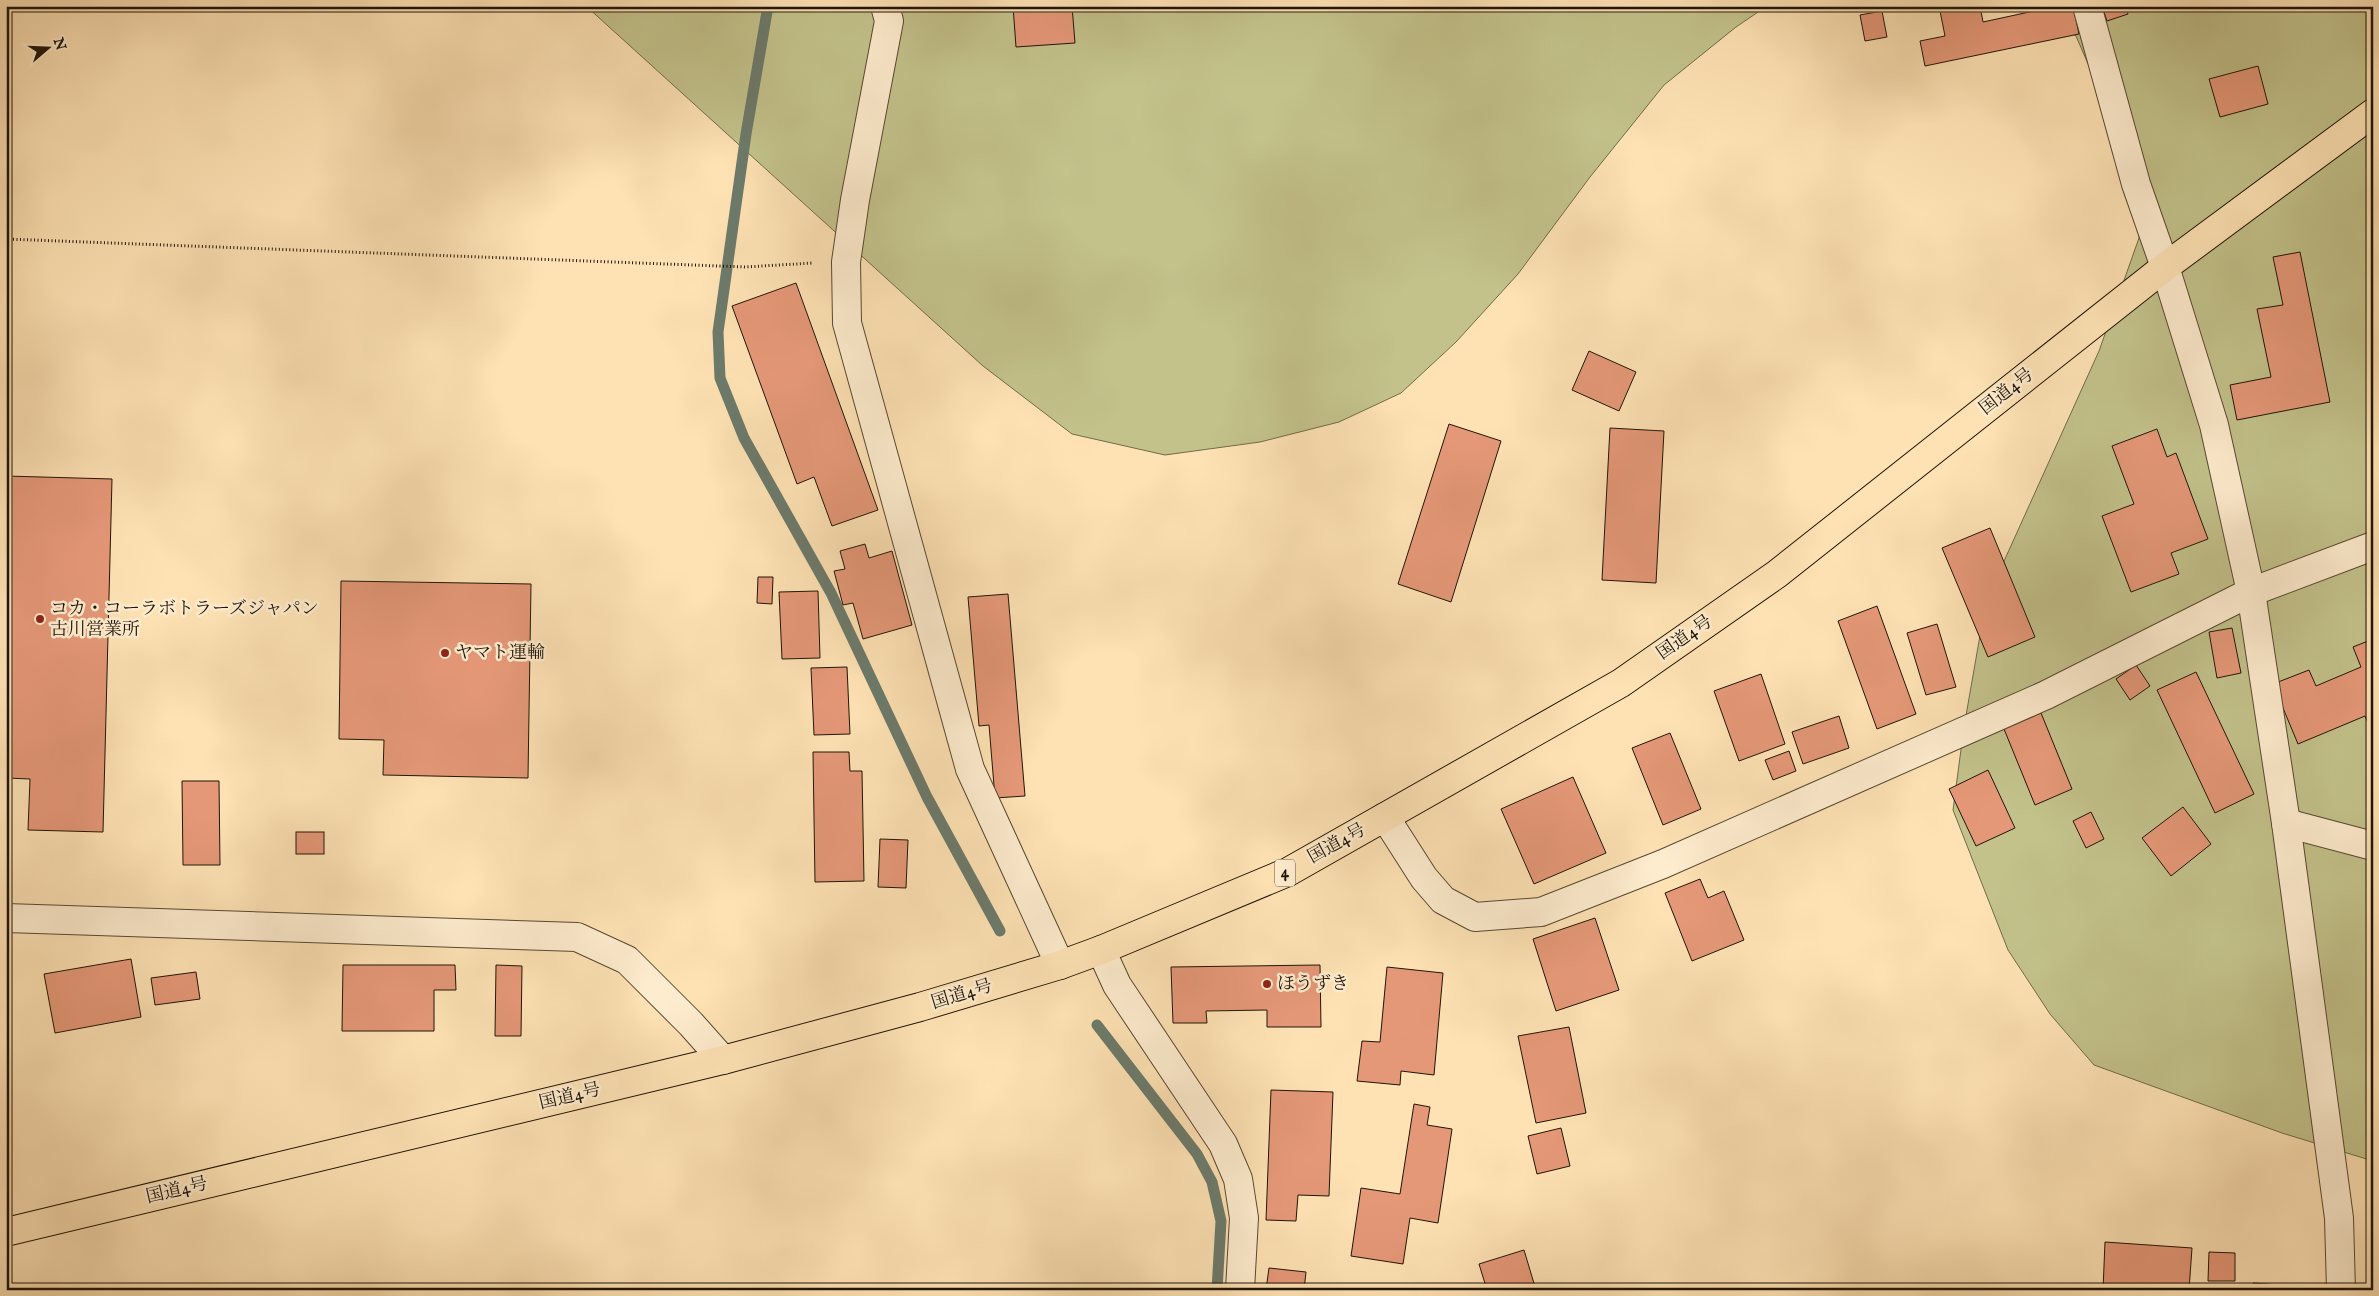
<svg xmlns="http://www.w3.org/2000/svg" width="2379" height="1296" viewBox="0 0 2379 1296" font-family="'IM FELL English','Noto Serif JP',serif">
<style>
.green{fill:#c3c28b;stroke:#716b48}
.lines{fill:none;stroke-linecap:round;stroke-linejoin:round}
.stream{stroke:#6c7a6b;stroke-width:11}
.building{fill:#e59878;stroke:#1f1406}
.minor-casing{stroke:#574832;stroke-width:30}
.highway-casing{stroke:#1f1406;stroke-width:30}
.path{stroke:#1f1406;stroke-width:3;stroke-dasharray:1 2.5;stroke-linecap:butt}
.minor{stroke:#feecce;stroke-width:28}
.highway{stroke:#fee2b4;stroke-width:28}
.poi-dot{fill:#8f2418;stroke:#feecce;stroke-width:2}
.labels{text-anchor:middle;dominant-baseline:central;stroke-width:5;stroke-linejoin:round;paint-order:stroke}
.shield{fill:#feecce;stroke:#625542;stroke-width:1}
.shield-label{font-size:16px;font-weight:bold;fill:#1f1406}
.street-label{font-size:18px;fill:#1f1406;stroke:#feecce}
.poi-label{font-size:18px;fill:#1f1406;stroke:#feecce;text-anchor:start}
</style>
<rect width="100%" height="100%" fill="#fee2b4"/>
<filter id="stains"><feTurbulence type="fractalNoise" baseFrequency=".004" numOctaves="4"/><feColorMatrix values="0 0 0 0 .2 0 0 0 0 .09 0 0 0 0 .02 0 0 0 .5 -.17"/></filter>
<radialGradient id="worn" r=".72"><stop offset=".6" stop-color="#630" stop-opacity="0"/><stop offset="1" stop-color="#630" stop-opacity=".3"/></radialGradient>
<g class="green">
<path d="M586,6H1767L1736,27L1664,85L1590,177L1518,274L1456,342L1401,393L1339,422L1260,442L1165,455L1072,434L983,366Z"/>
<path d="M2025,6H2373V1161L2282,1133L2094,1065L2050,1014L2008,950L1953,810L1964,727L1986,601L2099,351L2139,238L2138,199L2108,110L2076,36Z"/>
</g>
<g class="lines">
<g class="stream">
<path d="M768,6L746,134L718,332L720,378L744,438L831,593L927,797L1000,931"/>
<path d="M1097,1025L1197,1154L1212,1182L1221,1221L1217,1290"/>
</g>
</g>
<g class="building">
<path d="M1013,6H1072L1075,43L1016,47Z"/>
<path d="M1939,6H1980L1983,22L2057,6H2073L2079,34L1925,66L1920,41L1945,36Z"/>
<path d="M2102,6H2125L2128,14L2107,21Z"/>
<path d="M1882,11L1887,37L1865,41L1860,15Z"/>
<path d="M2258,66L2268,104L2220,117L2209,79Z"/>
<path d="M2300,252L2330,402L2237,420L2230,385L2271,377L2257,309L2283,305L2273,257Z"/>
<path d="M796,283L878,510L832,526L814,477L797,484L732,306Z"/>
<path d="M1589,351L1636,372L1619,411L1572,390Z"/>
<path d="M1449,424L1501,441L1451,602L1398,584Z"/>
<path d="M1610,428L1664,431L1656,583L1602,580Z"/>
<path d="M2157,429L2167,457L2176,453L2208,539L2171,553L2179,574L2131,592L2102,516L2134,504L2112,446Z"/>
<path d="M6,476L112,479L103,832L28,830L30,779L6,778Z"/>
<path d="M1990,528L2035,637L1988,657L1942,548Z"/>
<path d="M865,544L869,558L892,551L912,625L863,639L853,603L843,605L834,571L845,569L840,551Z"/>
<path d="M758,577H773L772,604L757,603Z"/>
<path d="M341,581L531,584L528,778L383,775L384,740L339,739Z"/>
<path d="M818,591L820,658L782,659L779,592Z"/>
<path d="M1008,594L1025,796L995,798L989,725L979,726L968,597Z"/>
<path d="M1877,606L1916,714L1877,729L1838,621Z"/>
<path d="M1937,624L1956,687L1926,695L1907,633Z"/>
<path d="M2232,628L2241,673L2217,678L2209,632Z"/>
<path d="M2373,639V735L2365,716L2298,744L2273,684L2309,670L2316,686L2361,667L2353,647Z"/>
<path d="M2136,665L2150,686L2130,700L2116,679Z"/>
<path d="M847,667L850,734L814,735L811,668Z"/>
<path d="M2196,672L2254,794L2215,813L2157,690Z"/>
<path d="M1761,674L1785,744L1739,761L1714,691Z"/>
<path d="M2041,713L2072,789L2035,805L2004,729Z"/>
<path d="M1839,716L1849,748L1803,764L1792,732Z"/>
<path d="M1670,733L1701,809L1663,825L1632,748Z"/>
<path d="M1789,751L1796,771L1773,780L1765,760Z"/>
<path d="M813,752H849L850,771H862L864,881L815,882Z"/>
<path d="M1988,770L2015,828L1976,846L1949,789Z"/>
<path d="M1573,777L1606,853L1534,884L1501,809Z"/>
<path d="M182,781H219L220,865H183Z"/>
<path d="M2183,807L2211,844L2171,876L2142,838Z"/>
<path d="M2091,812L2104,839L2086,848L2073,821Z"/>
<rect x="296" y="832" width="28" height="22"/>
<path d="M880,839L908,840L906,888L878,887Z"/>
<path d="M1700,879L1708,898L1724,891L1744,940L1692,961L1665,893Z"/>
<path d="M1595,918L1619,990L1556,1011L1533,939Z"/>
<path d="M131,959L141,1017L55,1033L44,974Z"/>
<path d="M343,965H455L456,990H434V1031H342Z"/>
<path d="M496,965L522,966L521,1036H495Z"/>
<path d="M1320,965L1321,1027H1267V1010L1206,1011L1207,1023H1173L1171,967Z"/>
<path d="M1387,967L1443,973L1434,1075L1401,1071L1400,1085L1357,1081L1362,1041L1380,1042Z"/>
<path d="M196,972L200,999L155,1005L151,978Z"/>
<path d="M1569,1027L1586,1113L1536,1123L1518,1036Z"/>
<path d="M1271,1090L1333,1092L1329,1196L1298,1195L1296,1221L1266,1220Z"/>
<path d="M1414,1104L1430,1107L1427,1125L1452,1129L1438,1223L1410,1218L1403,1264L1351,1256L1361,1188L1400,1194Z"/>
<path d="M1561,1128L1570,1166L1537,1174L1528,1136Z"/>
<path d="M2105,1242L2192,1248L2189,1290H2103Z"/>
<path d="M1524,1250L1536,1290H1487L1479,1264Z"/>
<path d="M2209,1252L2235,1253V1281H2208Z"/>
<path d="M1269,1268L1306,1272L1304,1290H1266Z"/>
<path d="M2253,1283L2280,1285L2279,1290H2253Z"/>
</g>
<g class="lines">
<g class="minor-casing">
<g id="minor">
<path d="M885,6L889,21L855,200L846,262L847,323L970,769L1060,965"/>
<path d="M2087,6L2136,184L2165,267L2214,425L2251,592L2286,823L2339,1218L2341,1290"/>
<path d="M1385,817L1424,878L1443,900L1475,917L1541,912L1663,864L2046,695L2251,592L2373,546"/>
<path d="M2286,823L2373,846"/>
<path d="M6,918L577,937L627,960L691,1024L723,1060"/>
<path d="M1101,950L1117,985L1223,1144L1238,1179L1244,1218L1240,1290"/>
</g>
</g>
<g class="highway-casing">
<path id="highway" d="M6,1232L723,1060L920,1007L1060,965L1101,950L1288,872L1621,683L1777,574L2165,267L2373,113"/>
</g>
<path class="path" d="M6,239L745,267L813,263"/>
<use href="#minor" class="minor"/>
<use href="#highway" class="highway"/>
</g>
<g class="poi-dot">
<circle cx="40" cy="619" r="5"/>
<circle cx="445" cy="653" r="5"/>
<circle cx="1267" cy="984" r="5"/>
</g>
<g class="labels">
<rect class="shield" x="1275" y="859.5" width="20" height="27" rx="4"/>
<g class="shield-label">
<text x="1285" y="873">4</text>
</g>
<g class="street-label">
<text transform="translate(2007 392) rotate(-38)">国道4号</text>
<text transform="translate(1685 638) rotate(-35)">国道4号</text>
<text transform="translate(1337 844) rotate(-29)">国道4号</text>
<text transform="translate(962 995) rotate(-17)">国道4号</text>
<text transform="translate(570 1097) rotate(-13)">国道4号</text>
<text transform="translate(177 1191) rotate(-13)">国道4号</text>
</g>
<g class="poi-label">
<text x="50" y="609">コカ・コーラボトラーズジャパン<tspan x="50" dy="21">古川営業所</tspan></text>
<text x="455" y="653">ヤマト運輸</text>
<text x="1277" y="984">ほうずき</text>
</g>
</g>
<rect width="2379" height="1296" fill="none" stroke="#fee2b4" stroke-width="25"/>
<rect x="8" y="8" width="2364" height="1281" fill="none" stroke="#1f1406" stroke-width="2.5"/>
<rect x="12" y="12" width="2354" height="1271" fill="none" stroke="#1f1406"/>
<g transform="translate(48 48) rotate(71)" stroke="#feecce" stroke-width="4" paint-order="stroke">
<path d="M0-4L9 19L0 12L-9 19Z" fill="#1f1406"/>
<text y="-8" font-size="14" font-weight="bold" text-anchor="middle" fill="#1f1406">N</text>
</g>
<rect width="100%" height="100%" filter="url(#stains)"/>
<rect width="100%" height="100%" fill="url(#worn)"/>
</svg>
